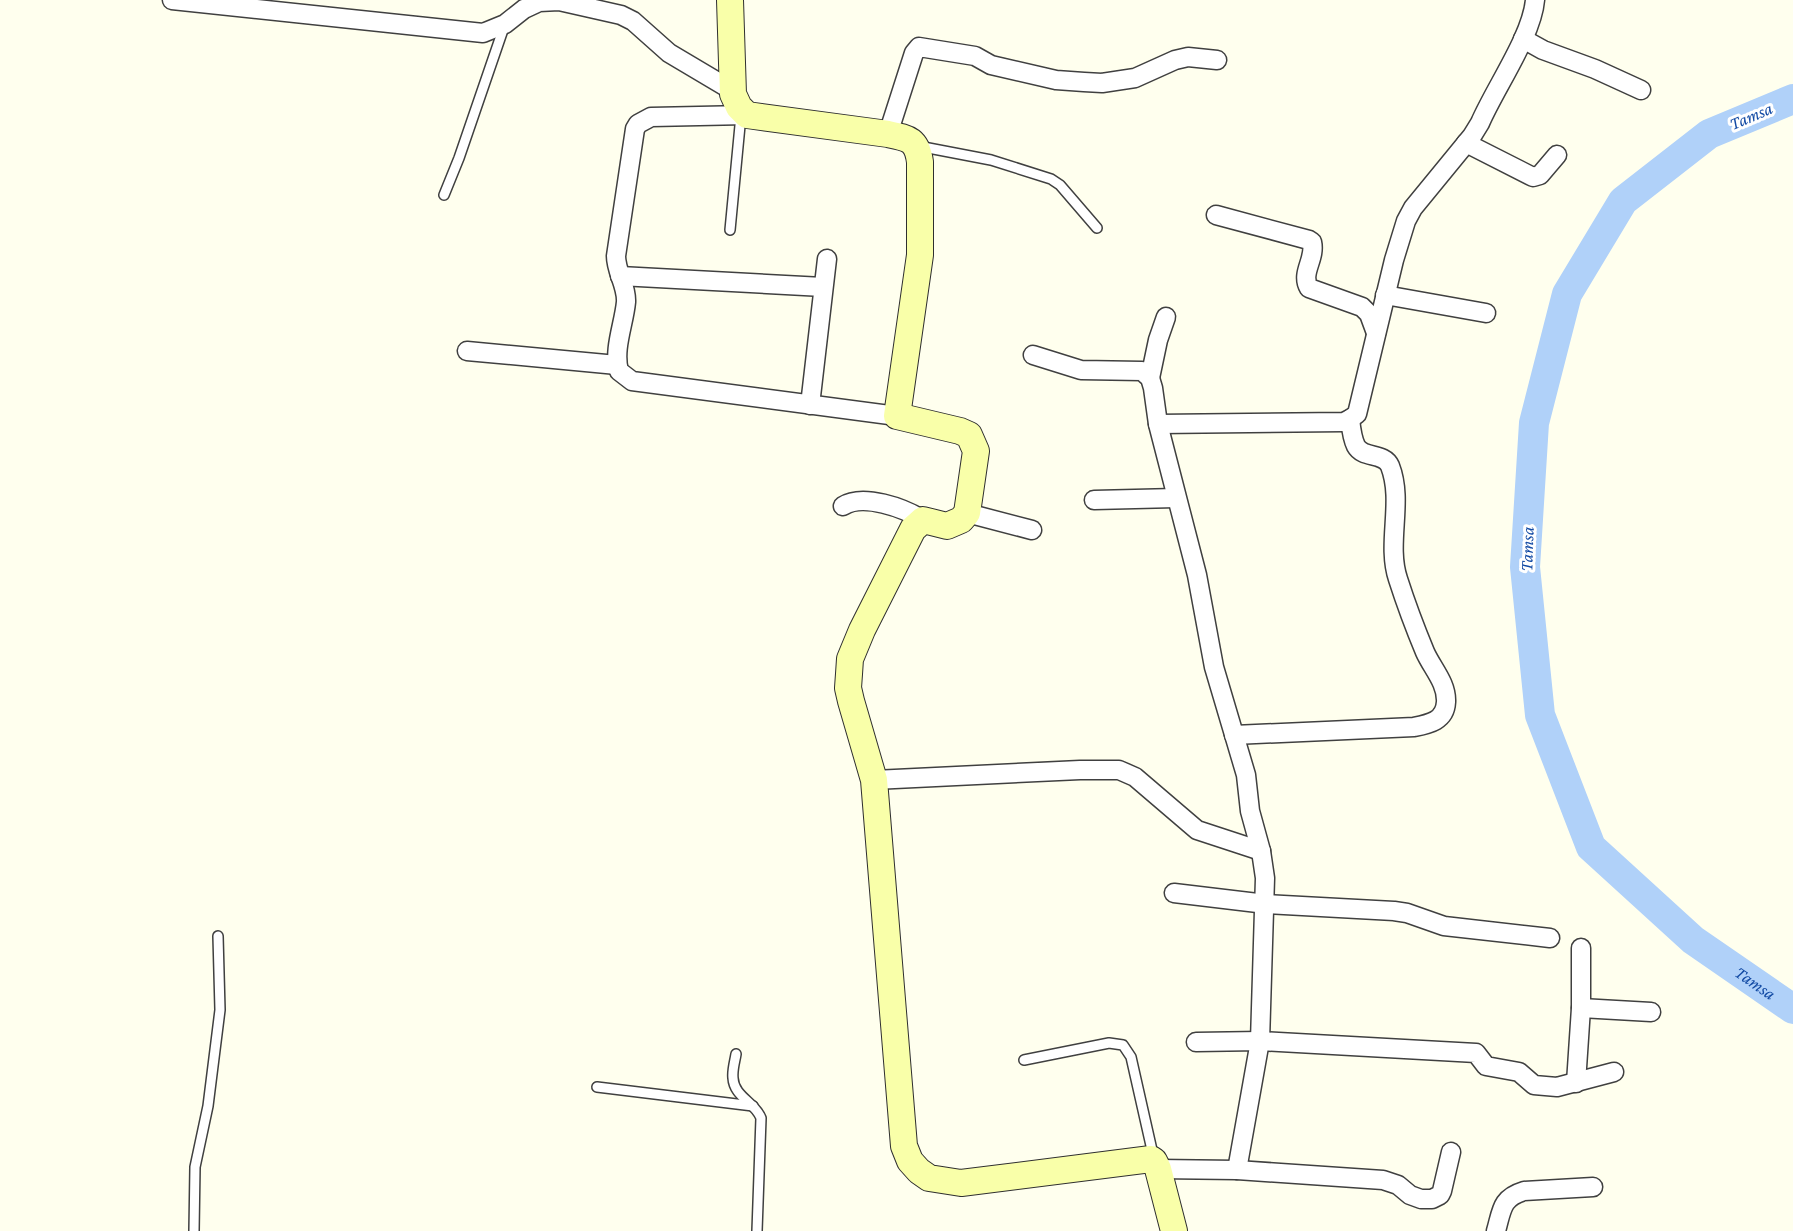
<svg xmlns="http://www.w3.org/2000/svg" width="1793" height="1231" viewBox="0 0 1793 1231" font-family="'Crimson Pro',serif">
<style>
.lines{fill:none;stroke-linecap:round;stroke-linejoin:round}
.river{stroke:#b0d1f9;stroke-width:30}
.lane-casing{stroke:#404040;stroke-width:12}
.street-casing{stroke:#404040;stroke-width:21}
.secondary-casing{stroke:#2f2f2f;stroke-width:28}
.lane{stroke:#fff;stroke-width:9}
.street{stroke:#fff;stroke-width:18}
.secondary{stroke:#f9ffa9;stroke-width:26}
.labels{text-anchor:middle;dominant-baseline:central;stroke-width:6;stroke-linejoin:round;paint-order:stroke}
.water-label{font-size:18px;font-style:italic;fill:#124aa4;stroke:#fff}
</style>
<rect width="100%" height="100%" fill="#ffe"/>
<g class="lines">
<path class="river" id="s1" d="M1793,99L1709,134L1623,201L1567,294L1534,423L1525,567L1540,715L1591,847L1693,940L1793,1009"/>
<g class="lane-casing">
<g id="lane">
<path d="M918,146L991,160L1051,179L1060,185L1097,228"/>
<path d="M444,195L459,158L505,24"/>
<path d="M730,230L741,115"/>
<path d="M736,1054C735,1061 732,1070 733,1078C734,1097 755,1102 761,1118L757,1231"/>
<path d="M1024,1060L1109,1043L1123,1045L1131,1057L1154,1159"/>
<path d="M597,1087L753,1106"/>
<path d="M194,1231L195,1167L208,1106L220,1010L218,936"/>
</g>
</g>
<g class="street-casing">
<g id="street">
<path d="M172,0L483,33L505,24L524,9L539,2L559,1L621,15L633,21L669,53L733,91"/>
<path d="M1523,39L1543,50L1595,69L1641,90"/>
<path d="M747,115L651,117L638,124L635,129L616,256C616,272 627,286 626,302C624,324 613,349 619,371L632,381L897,416"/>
<path d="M888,134L914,53L919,47L975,56L991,65L1056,80L1084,82L1102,83L1135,78L1175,60L1188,57L1217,60"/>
<path d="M1466,143L1533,177L1540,175L1557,155"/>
<path d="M1216,215L1309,240L1312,242C1316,259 1300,273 1309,288L1362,307L1369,314L1376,333"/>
<path d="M620,276L823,287"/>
<path d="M1385,295L1486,313"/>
<path d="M467,351L617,365"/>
<path d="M1033,355L1081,370L1142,371L1150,378L1153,388L1158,424L1197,575L1214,667L1246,775L1250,811L1261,851L1265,878L1260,1041L1237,1170"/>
<path d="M1150,378L1158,340L1166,317"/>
<path d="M810,405L827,259"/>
<path d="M1158,424L1344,422L1350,419L1357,414L1394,260L1406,221L1413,208L1472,136L1480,123C1495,88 1532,36 1535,0"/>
<path d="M1094,500L1176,498"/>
<path d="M843,506C863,493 904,508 923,520"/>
<path d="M967,513L1032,530"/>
<path d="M1234,735L1414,727C1429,724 1445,721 1446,702C1447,683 1432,668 1425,652C1415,628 1406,604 1398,579C1386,543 1404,502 1390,466C1384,452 1363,459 1356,446C1352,438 1351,428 1350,419"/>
<path d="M874,780L1080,770H1119L1135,777L1197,830L1261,851"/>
<path d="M1174,893L1266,904L1394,911L1407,913L1444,926L1550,938"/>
<path d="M1581,1008L1651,1012"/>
<path d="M1196,1042L1260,1041L1476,1053L1486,1066L1519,1072L1534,1085L1557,1087L1614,1072"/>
<path d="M1576,1083L1581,1008V948"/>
<path d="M1158,1169L1237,1170L1383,1180L1398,1185L1410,1195L1421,1199H1432L1440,1195L1442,1191L1451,1152"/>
<path d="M1496,1231C1502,1210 1501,1198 1524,1191L1593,1187"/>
</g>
</g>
<g class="secondary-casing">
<path id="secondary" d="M730,0L733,94L739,107L747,115L888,134C908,138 917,139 920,162V255L897,416L960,431L969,435L976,451L967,513L961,520L947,526L923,520L913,529L862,630L850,659L849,674L848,688L851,701L874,780L904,1146L910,1161L919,1171L929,1178L961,1183L1151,1159L1154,1161L1158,1169L1174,1231"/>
</g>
<use href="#lane" class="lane"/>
<use href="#street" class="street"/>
<use href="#secondary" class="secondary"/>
</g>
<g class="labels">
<g class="water-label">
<text transform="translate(1751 116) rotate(-23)">Tamsa</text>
<text transform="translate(1527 549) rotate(-88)">Tamsa</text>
<text stroke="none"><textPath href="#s1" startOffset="1090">Tamsa</textPath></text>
</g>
</g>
</svg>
